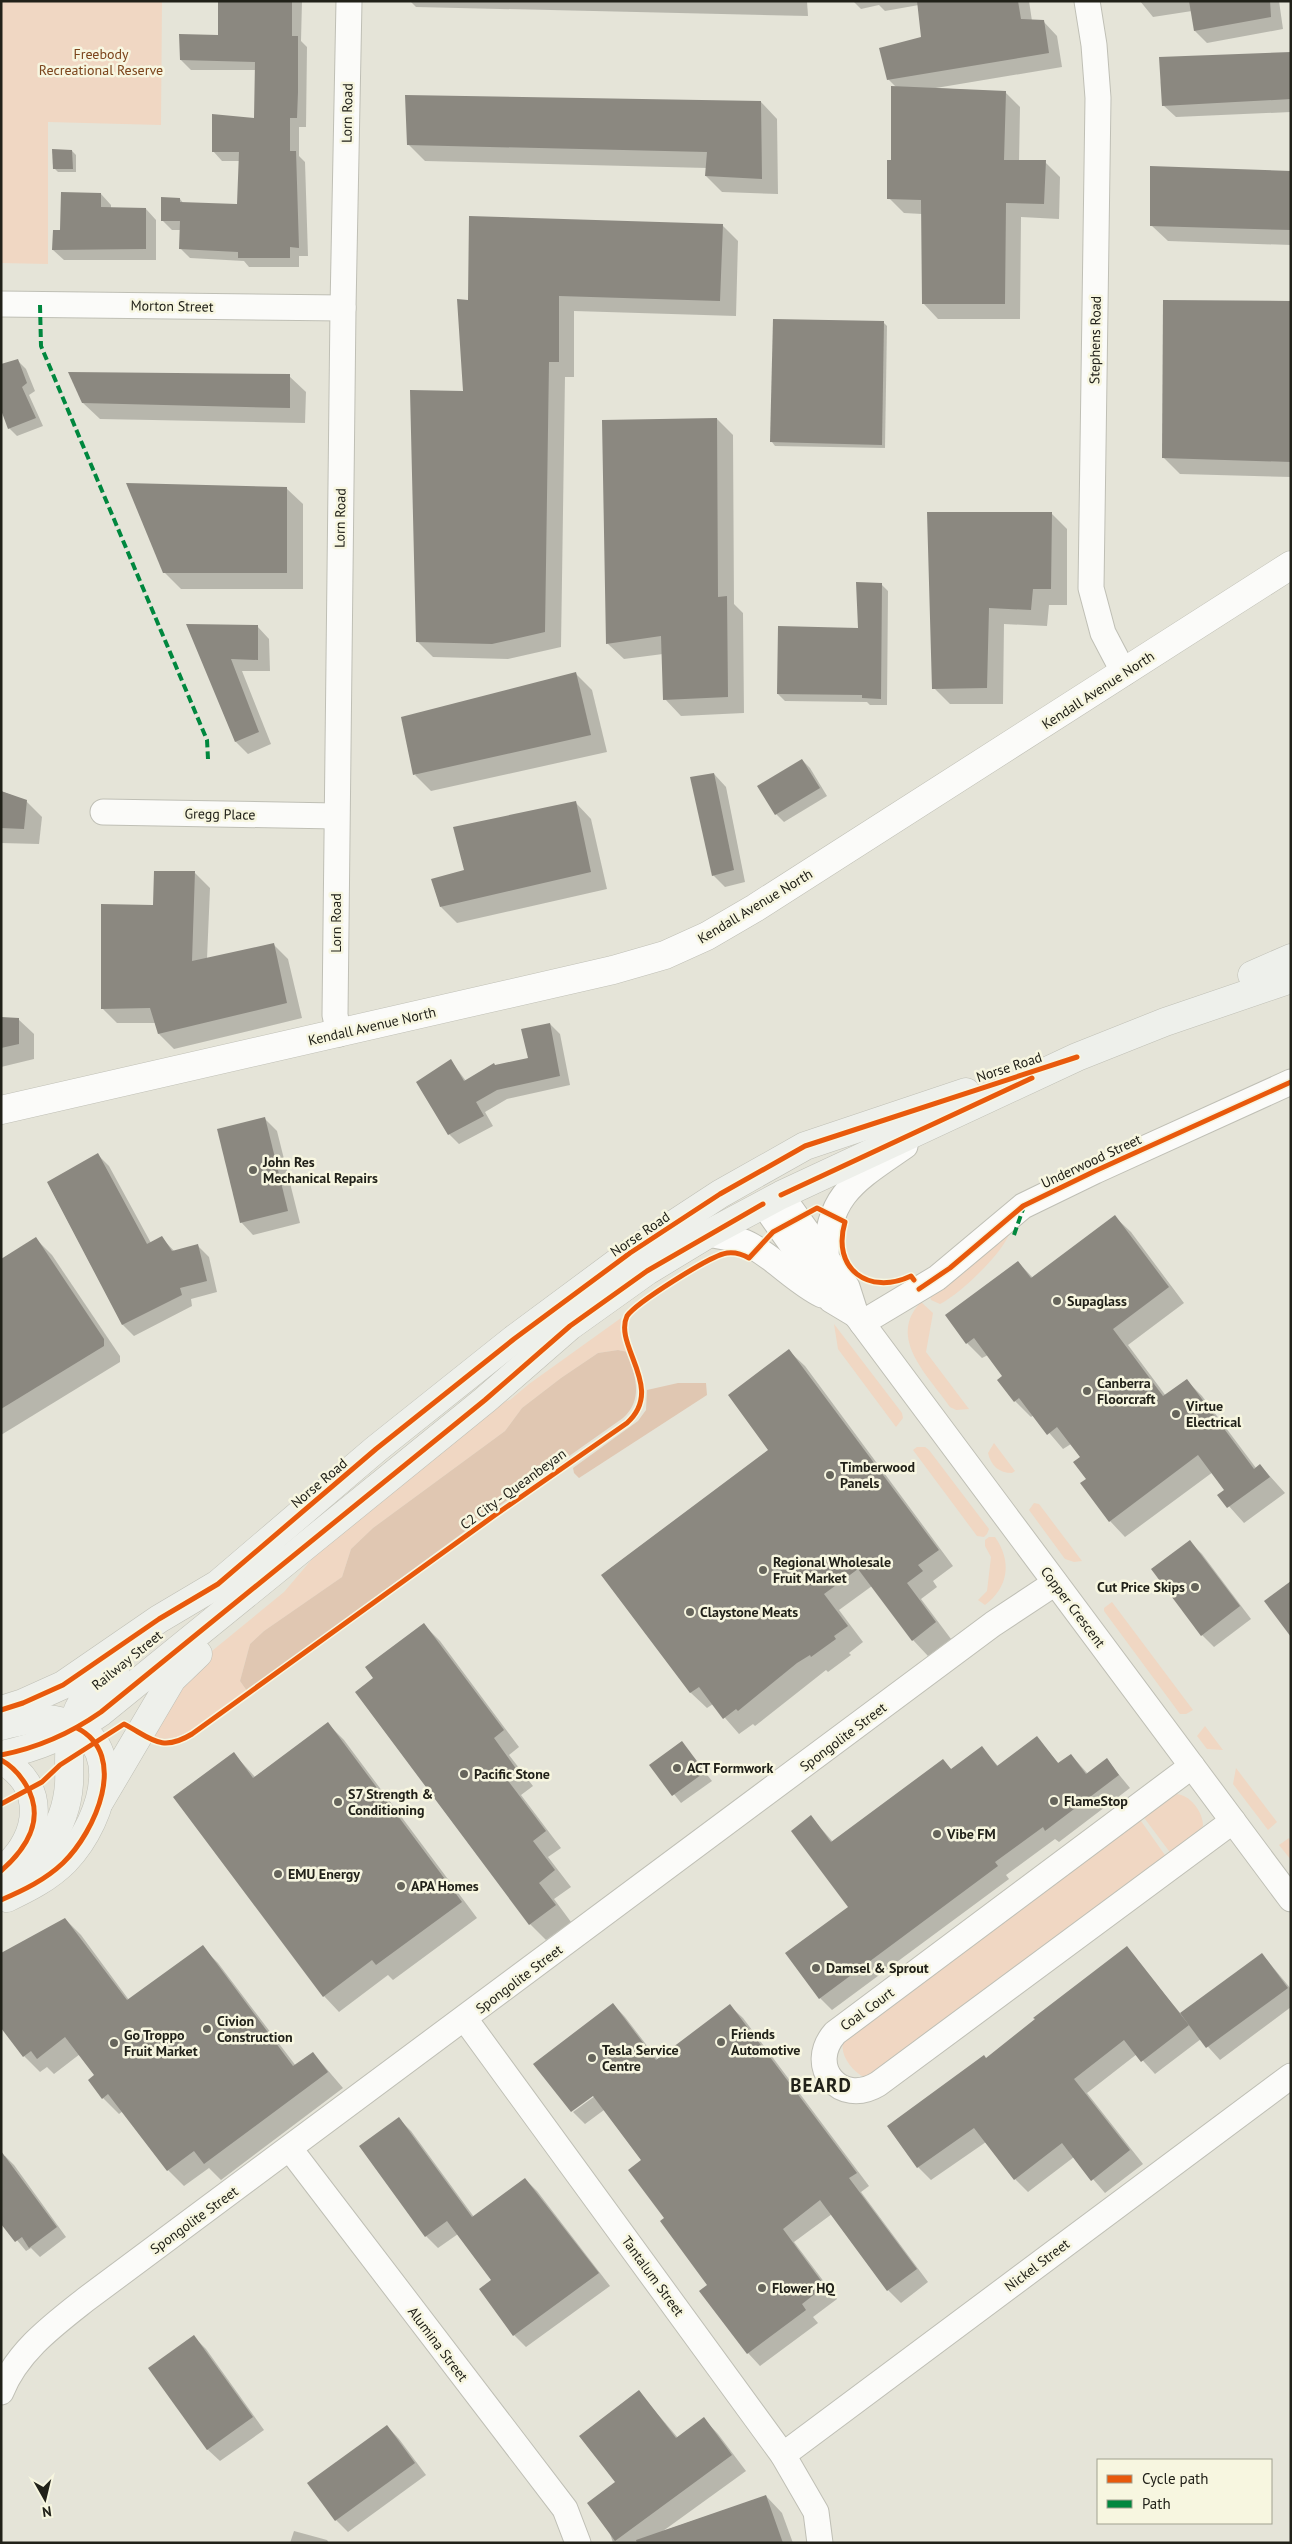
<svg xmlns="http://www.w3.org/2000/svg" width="1292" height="2544" viewBox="0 0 1292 2544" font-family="'PT Sans',sans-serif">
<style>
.green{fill:#f0d7c3}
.forest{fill:#e0c7b2}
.shadow{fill:#0003}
.building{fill:#8b8880}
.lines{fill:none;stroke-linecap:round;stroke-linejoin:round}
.minor-casing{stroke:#bfbfb5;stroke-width:27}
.tertiary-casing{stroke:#bfbfb5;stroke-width:29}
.secondary-casing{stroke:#bfbfb5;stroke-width:29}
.minor{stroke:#fbfbf9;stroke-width:25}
.tertiary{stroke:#fbfbf9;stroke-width:28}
.secondary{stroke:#eef0eb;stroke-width:28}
.quiet{stroke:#00873e;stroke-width:4;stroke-dasharray:8 4;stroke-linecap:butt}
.cycleway-casing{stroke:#f7f6e0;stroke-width:8}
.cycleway{stroke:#e8590c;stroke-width:5}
.poi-dot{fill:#66655c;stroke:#f7f6e0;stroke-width:2}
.labels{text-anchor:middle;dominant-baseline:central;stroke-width:5;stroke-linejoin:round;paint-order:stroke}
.park-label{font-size:14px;fill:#7c451c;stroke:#f7f6e0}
.street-label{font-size:14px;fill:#212119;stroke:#f7f6e0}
.poi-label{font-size:14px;font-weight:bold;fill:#212119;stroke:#f7f6e0;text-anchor:start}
.district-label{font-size:19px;font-weight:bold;letter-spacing:1px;fill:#212119;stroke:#f7f6e0}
</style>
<rect width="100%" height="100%" fill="#e5e4d8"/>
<g class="green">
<path d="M1,1H162L161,125L48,122V264L1,263Z"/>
<path d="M1010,1232C1003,1253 960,1294 940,1304L931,1300L930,1296Z"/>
<path d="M921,1302L933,1313L926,1352L969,1409L956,1410L950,1407C929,1376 886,1338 921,1302Z"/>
<path d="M621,1318L620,1330L628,1352L618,1350L598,1353L561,1378L522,1408L505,1431L373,1528L351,1549L342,1577L264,1631L250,1644L240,1681L247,1691C225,1707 180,1750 152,1736L171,1698L207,1655L284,1592L318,1552L503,1402L510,1400L529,1384Z"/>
<path d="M834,1324L902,1413L903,1418L896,1427L838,1349Z"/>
<path d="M994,1443L1015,1471L1012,1473C999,1473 991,1466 988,1453Z"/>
<path d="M917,1447H925L929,1450L989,1529L987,1534L984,1537L977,1536L913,1450Z"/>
<path d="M1034,1503L1039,1504L1082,1561L1074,1562L1065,1559L1029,1510Z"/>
<path d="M989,1537H995C1012,1561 1009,1587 985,1605L978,1600L987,1591L991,1557L985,1546V1540Z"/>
<path d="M1112,1602L1193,1710L1186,1714H1180L1104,1611V1608Z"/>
<path d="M1205,1726L1223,1750L1207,1749L1197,1736Z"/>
<path d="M1236,1768L1277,1822L1268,1830L1233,1784Z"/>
<path d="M1175,1794C1190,1794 1203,1812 1203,1826L1173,1853L1169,1851L1145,1819L1144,1813Z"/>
<path d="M1137,1819L1141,1821L1167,1858L876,2075L864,2077C852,2071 840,2055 843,2042Z"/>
<path d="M1289,1838L1291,1841V1860L1279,1845Z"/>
</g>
<g class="forest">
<path d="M618,1350L628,1352C635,1376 644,1399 623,1418L521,1490L247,1691L240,1681L250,1644L264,1631L342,1577L351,1549L373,1528L505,1431L522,1408L561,1378L598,1353Z"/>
<path d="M678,1383H706L707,1395L579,1478L574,1473L573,1468L638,1421L646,1410L647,1390Z"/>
</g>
<g class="shadow">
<path d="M219,1H302L301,41L307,47L306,127H299V156L305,162L308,256H299V267H249L244,261L190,258L181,249V230H172L162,220L180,199L184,204L238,205L240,161H222L213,151L255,119L256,70H191L181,60L219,36Z"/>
<path d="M410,1H807L808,16L416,7Z"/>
<path d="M853,1H1029L1032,21H1043L1057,36L1062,67L936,88L1005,92L1020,107L1019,162H1045L1060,177L1059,219L1021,217L1020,319H938L923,303L922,214L904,213L889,198L896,87L888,79L922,38L919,5L885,11L879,5L861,9Z"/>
<path d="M1140,1H1279L1283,29L1207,43L1195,31L1192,11L1153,17Z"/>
<path d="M1291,53V112L1176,117L1163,105Z"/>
<path d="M761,102L777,119L778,194L722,192L706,176L707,168L425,161L408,144Z"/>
<path d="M72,151L76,155V172H58L54,168Z"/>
<path d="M1291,172V245L1168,241L1151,225Z"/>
<path d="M101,194L111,205V209H146L156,220V260H64L53,250L62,231Z"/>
<path d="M722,225L738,241L736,316L574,311V377H565L561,647L508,659L433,657L417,641L464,392L470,301Z"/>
<path d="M1291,303V477L1180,474L1163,457Z"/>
<path d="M884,323L887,326L885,448L775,446L772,442Z"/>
<path d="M18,361L26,369L35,391L29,395L43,426L17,436L9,428L3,412L1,413V366Z"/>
<path d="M289,376L306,392L305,423L100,419L83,403Z"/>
<path d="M717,419L733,435L734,604L743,613L744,713L681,716L665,699L663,654L624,659L607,643Z"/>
<path d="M286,488L303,504V589H181L164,572Z"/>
<path d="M1051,513L1067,529V605H1049L1047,626L1004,624L1003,704H950L934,688Z"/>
<path d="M881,584L888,591L887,705H870L867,702L785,701L778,694L859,629Z"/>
<path d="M188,626H257L269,639L270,671H242L271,744L248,754L236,742Z"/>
<path d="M576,674L592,690L607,752L431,791L415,775Z"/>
<path d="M802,760L810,768L827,796L784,822L776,814Z"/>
<path d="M714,774L726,787L745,882L725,887L713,875Z"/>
<path d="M1,791L26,801L42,817L39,844L1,843Z"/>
<path d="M575,802L591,819L607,889L457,923L441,907L465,871Z"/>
<path d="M195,873L210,888L207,959L273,944L288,959L302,1018L174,1049L159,1034L155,1023H117L102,1008Z"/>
<path d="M1,1019H18L34,1034V1059L1,1067Z"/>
<path d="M550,1024L560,1034L570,1085L507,1099L485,1112L493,1126L459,1144L449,1134L451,1061L466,1081L496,1066L530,1059Z"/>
<path d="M265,1119L277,1131L300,1223L253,1235L241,1222Z"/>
<path d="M98,1155L109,1166L151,1243L161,1237L175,1252L198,1246L209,1257L217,1292L191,1299L192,1306L134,1336L123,1325L48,1183Z"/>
<path d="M1115,1217L1131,1232L1184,1303L1128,1345L1166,1396L1186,1380L1202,1396L1256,1468L1260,1465L1285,1493L1244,1523L1219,1495L1226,1490L1213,1472L1125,1537L1110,1521L1088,1479L1082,1458L1071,1444L1063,1449L1034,1415L1031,1417L1015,1401L999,1380L1004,1377L988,1355L982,1358L967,1343L1018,1262L1033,1278Z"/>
<path d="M36,1239L52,1255L120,1356V1362L1,1435V1260Z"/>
<path d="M789,1351L805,1366L953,1566L933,1581L937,1587L921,1599L951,1639L928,1656L913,1640L872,1586L839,1610L863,1642L849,1653L851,1655L828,1672L826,1670L755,1726L753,1724L739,1734L713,1704L707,1708L691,1693L602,1575L770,1450Z"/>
<path d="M1190,1542L1202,1554L1251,1619L1214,1647L1202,1635L1153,1569Z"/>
<path d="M424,1625L440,1641L519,1747L509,1755L533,1786L521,1795L561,1848L548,1857L571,1887L554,1899L571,1922L546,1940L530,1924L375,1678Z"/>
<path d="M328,1724L344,1740L477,1918L393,1980L388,1975L339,2012L324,1996L234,1754L255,1777Z"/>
<path d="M1037,1738L1059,1764L1071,1755L1088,1774L1107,1760L1130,1788L1059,1842L1055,1839L1006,1875L1009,1879L832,2010L820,1998L849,1907L811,1817L833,1842L943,1761L952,1770L982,1748L998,1766Z"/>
<path d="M681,1742L712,1781L681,1803L651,1765Z"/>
<path d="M65,1919L81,1935L129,2000L202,1947L218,1963L296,2066L313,2053L343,2088L221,2180L209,2168L184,2186L168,2170L123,2111L119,2114L103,2098L96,2076L80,2054L54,2074L47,2067L40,2072L24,2056L1,2026Z"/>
<path d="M1126,1948L1181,2014L1262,1954L1291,1989V2007L1220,2060L1201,2039L1155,2074L1137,2054L1087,2093L1143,2164L1105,2193L1074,2157L1028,2192L1015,2179L986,2142L931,2180L918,2167L987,2059Z"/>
<path d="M613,2004L625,2017L658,2060L730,2006L743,2018L869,2186L861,2192L928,2282L901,2303L888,2290L832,2214L794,2242L837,2299L813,2317L818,2323L760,2366L748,2353L709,2285L666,2218L642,2161L604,2110L585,2124L573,2112L599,2093Z"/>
<path d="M399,2119L411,2131L474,2217L525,2179L537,2191L610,2286L526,2347L514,2335L493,2280L458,2234L438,2248L426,2236Z"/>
<path d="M5,2156L14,2165L66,2237L40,2257L31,2248L26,2251L1,2221V2158Z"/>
<path d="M194,2337L206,2349L264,2430L220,2461L207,2449Z"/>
<path d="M639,2392L678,2438L704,2419L718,2434L746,2471L663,2531L766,2496L782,2513L793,2543H613L609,2530L617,2482Z"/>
<path d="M387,2426L399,2439L426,2475L348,2532L336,2520Z"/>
<path d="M294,2531L327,2540L329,2543H290Z"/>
</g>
<g class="building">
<path d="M218,1H292V36H298V92L297,118H290V151H296L299,248L290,247V258H238V252L179,249L180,221H161V197L180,198V202L237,204L239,152H212V114L254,118L255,62L180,60L179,34L218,35Z"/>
<path d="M917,1H1018L1021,19L1044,20L1049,53L887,80L879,48L921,37Z"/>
<path d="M1189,1H1270L1271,17L1194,31Z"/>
<path d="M1291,52V99L1162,106L1159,57Z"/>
<path d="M891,86L1006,91L1004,160H1046L1044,204L1006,203L1005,304H922L921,200L887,199V160H891Z"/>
<path d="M405,95L761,101L762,179L705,176L707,152L407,145Z"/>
<path d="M52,149L72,150L73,169H53Z"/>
<path d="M1150,166L1291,171V230L1150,226Z"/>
<path d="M61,192L101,193V207L146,208V249L52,250L53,230H60Z"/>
<path d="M469,216L723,224L720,301L559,296V362H549L545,632L492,644L416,642L410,390L463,391L457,299L468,300Z"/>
<path d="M1163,300L1291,301V462L1162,458Z"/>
<path d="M773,319L884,321L882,445L770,442Z"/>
<path d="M18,359L27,383L22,387L36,418L8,429L1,410V364Z"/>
<path d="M68,372L290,374V408L82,403Z"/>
<path d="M717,418L718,597L727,596L728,697L663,700L661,636L606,644L602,420Z"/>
<path d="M126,483L287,487V573H163Z"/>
<path d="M927,512H1052L1051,589H1033L1031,610L989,608L987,688L932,689Z"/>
<path d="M856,582L882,583L881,699L862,698V695L777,694L778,626L858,628Z"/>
<path d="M186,624L258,625V660L231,659L259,732L235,742Z"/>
<path d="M576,672L591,735L413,775L401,717Z"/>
<path d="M802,759L820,788L775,815L757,786Z"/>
<path d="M714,773L734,870L712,876L690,777Z"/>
<path d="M1,791L27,800L24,829L1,828Z"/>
<path d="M576,801L591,872L440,907L431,879L464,870L453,827Z"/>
<path d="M154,871H195L192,961L274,943L287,1003L158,1034L150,1008L101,1009V904L153,905Z"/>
<path d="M1,1017L19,1018V1044L1,1048Z"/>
<path d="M550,1023L560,1076L497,1090L476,1102L484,1116L448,1135L416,1082L451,1059L464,1081L494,1063L495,1065L528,1058L521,1029Z"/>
<path d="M265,1117L288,1211L240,1223L217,1129Z"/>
<path d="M98,1153L147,1244L162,1236L172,1251L198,1244L207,1281L180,1288L182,1295L122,1325L47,1182Z"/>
<path d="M1115,1215L1169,1287L1113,1329L1163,1396L1187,1379L1254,1469L1260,1464L1270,1477L1227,1508L1217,1495L1224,1490L1198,1455L1109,1522L1080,1483L1086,1479L1073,1462L1080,1457L1057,1427L1047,1435L1019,1398L1014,1402L997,1380L1002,1376L974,1338L966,1344L945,1315L1018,1261L1031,1278Z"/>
<path d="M36,1237L104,1339V1346L1,1409V1259Z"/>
<path d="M789,1349L939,1550L918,1565L923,1571L907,1583L936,1622L912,1641L858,1569L824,1594L848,1626L834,1636L836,1639L811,1657L810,1655L797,1663L738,1711L736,1709L723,1719L699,1687L690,1693L601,1575L768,1450L728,1395Z"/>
<path d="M1190,1540L1240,1606L1201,1636L1151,1569Z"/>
<path d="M1291,1581V1637L1264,1601Z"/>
<path d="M424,1623L504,1730L494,1738L517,1770L506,1778L546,1831L533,1841L555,1870L539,1883L556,1905L529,1925L355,1692L373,1678L365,1667Z"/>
<path d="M328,1722L462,1902L376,1965L372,1960L323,1997L173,1797L234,1752L253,1778Z"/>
<path d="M1037,1736L1058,1763L1071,1754L1086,1774L1107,1758L1119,1775L1045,1831L1043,1827L995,1862L998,1866L819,1999L785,1953L848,1907L791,1831L811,1815L831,1842L943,1759L951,1769L982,1746L997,1766Z"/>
<path d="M682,1741L705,1772L672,1796L649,1765Z"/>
<path d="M65,1918L127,2000L203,1945L293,2066L313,2052L328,2072L204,2164L194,2151L167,2171L108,2094L102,2099L88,2080L94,2075L65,2037L37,2059L31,2051L23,2057L1,2028V1953Z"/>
<path d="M1127,1946L1189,2025L1141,2062L1124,2040L1074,2079L1130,2150L1091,2181L1062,2143L1014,2180L974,2128L917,2168L887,2126L984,2055L986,2058L1035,2019L1033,2018Z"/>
<path d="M1262,1953L1288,1988L1206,2048L1180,2013Z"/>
<path d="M613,2003L656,2060L730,2004L857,2173L849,2178L917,2269L887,2291L820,2200L783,2229L825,2286L802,2304L806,2310L747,2354L699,2291L707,2285L660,2221L664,2218L628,2170L641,2160L593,2096L571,2112L533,2064Z"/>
<path d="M399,2117L472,2217L525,2178L599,2273L513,2336L479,2289L491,2280L447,2221L425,2237L359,2146Z"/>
<path d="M1,2151L57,2227L29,2248L22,2237L15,2242L1,2224Z"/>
<path d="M194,2335L253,2417L207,2450L148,2368Z"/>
<path d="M639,2390L676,2438L704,2417L732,2455L615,2541L587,2503L615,2482L579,2436Z"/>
<path d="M387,2425L415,2463L335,2521L307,2483Z"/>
<path d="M766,2495L783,2543H637L636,2540Z"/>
</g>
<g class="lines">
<g class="minor-casing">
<g id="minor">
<path d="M1087,1L1094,45L1098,98L1091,588L1103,633L1124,673"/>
<path d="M1,304L343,308"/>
<path d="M103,812L336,816"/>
<path d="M339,1034L335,1015L343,308L349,1"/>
<path d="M781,1195L847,1287L856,1315L1291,1899"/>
<path d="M763,1204L831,1300L856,1315"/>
<path d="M708,1234C723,1237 739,1238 752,1246C777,1260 796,1282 822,1295"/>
<path d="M826,1260C826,1195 856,1180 905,1146"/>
<path d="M862,1323L937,1278L1023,1206L1095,1171L1291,1082"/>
<path d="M1192,1766L835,2033C806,2066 840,2107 878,2084L1233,1821"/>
<path d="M465,2019L783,2455L816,2512L820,2543"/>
<path d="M290,2149L565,2509L578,2543"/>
<path d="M1,2392C17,2352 52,2326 85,2300L993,1624L1055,1583"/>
<path d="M783,2455L1291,2076"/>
</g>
</g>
<g class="tertiary-casing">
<path id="tertiary" d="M1,1110L613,970L665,955L707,936L755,908L1291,565"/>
</g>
<g class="secondary-casing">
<g id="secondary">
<path d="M1252,975L1291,958"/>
<path d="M1,1710L23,1703L63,1685L159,1619L218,1584L376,1449L514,1339L630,1253L720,1194L805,1146L966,1092"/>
<path d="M1,1726C15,1723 32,1717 46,1719C132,1727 106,1818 65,1861C48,1878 28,1888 7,1898"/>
<path d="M1,1755C37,1748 71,1733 101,1712L485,1400L570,1326L647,1271L708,1234L781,1195L1077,1057L1165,1022L1291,979"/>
<path d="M1,1760C47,1785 41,1836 6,1867"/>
<path d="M100,1801L172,1679L198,1654"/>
<path d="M1,1885C39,1864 66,1828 69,1784C70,1765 67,1746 72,1727C79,1700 94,1683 116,1667"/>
</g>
</g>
<use href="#minor" class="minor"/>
<use href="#tertiary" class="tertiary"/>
<use href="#secondary" class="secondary"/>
<g class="quiet">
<path d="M40,305L41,346L207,740L208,759"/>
<path d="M1014,1235L1023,1209"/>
</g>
<g class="cycleway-casing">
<g id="cycleway">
<path d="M781,1195L1032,1078"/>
<path d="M919,1289L950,1268L1023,1206L1095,1171L1291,1082"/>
<path d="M1,1710L23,1703L63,1685L159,1619L218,1584L376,1449L514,1339L630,1253L720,1194L805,1146L1077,1057"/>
<path d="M1,1755C37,1748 71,1733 101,1712L485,1400L570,1326L647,1271L763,1204"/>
<path d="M1,1760C12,1766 20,1775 26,1785C46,1819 27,1848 1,1871"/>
<path d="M1,1804L42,1782L60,1765L124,1724C151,1738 161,1753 192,1734L495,1515L627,1423C666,1388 613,1346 627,1316C636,1303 711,1255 727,1253C735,1252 742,1254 749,1258L773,1232L817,1208L845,1222C831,1269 869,1296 911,1276L914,1280"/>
<path d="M1,1900C24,1890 45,1880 63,1863C95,1832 130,1755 77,1728"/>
</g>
</g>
<use href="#cycleway" class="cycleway"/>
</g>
<g class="poi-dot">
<circle cx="253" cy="1170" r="5"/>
<circle cx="1057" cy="1301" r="5"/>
<circle cx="1087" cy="1391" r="5"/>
<circle cx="1176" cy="1414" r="5"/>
<circle cx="830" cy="1475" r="5"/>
<circle cx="763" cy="1570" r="5"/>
<circle cx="1195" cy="1587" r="5"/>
<circle cx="690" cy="1612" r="5"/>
<circle cx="677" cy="1768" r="5"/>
<circle cx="464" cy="1774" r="5"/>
<circle cx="1054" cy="1801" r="5"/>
<circle cx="338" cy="1802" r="5"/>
<circle cx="937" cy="1834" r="5"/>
<circle cx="278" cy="1874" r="5"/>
<circle cx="401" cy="1886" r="5"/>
<circle cx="816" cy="1968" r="5"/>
<circle cx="207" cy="2029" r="5"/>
<circle cx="721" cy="2042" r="5"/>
<circle cx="114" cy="2043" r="5"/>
<circle cx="592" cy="2058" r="5"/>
<circle cx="762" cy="2288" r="5"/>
</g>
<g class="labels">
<g class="park-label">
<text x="101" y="54">Freebody<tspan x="101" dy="16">Recreational Reserve</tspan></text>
</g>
<g class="street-label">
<text transform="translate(347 113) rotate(-89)">Lorn Road</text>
<text transform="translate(172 306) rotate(1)">Morton Street</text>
<text transform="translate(1095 340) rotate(-89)">Stephens Road</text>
<text transform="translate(340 518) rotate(-89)">Lorn Road</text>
<text transform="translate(1098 690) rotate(-33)">Kendall Avenue North</text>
<text transform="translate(220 814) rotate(1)">Gregg Place</text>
<text transform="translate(755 906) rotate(-31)">Kendall Avenue North</text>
<text transform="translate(336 923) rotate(-90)">Lorn Road</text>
<text transform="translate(372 1026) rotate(-13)">Kendall Avenue North</text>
<text transform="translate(1009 1067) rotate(-18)">Norse Road</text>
<text transform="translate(1091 1161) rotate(-25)">Underwood Street</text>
<text transform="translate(640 1234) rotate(-34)">Norse Road</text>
<text transform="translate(319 1483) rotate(-40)">Norse Road</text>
<text transform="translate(513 1489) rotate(-36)">C2 City - Queanbeyan</text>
<text transform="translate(1073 1607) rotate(53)">Copper Crescent</text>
<text transform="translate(127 1660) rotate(-39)">Railway Street</text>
<text transform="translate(843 1737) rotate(-37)">Spongolite Street</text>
<text transform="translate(519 1979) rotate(-37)">Spongolite Street</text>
<text transform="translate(867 2009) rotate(-36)">Coal Court</text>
<text transform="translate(194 2220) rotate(-36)">Spongolite Street</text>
<text transform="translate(1037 2265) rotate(-37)">Nickel Street</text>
<text transform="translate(653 2276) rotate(54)">Tantalum Street</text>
<text transform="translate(438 2344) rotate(53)">Alumina Street</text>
</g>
<g class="poi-label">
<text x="263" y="1162">John Res<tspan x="263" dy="16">Mechanical Repairs</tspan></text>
<text x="1067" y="1301">Supaglass</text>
<text x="1097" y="1383">Canberra<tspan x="1097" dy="16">Floorcraft</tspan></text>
<text x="1186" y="1406">Virtue<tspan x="1186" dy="16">Electrical</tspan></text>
<text x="840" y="1467">Timberwood<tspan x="840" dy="16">Panels</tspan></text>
<text x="773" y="1562">Regional Wholesale<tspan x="773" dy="16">Fruit Market</tspan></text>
<text x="1185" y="1587" text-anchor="end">Cut Price Skips</text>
<text x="700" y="1612">Claystone Meats</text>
<text x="687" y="1768">ACT Formwork</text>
<text x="474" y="1774">Pacific Stone</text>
<text x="348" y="1794">S7 Strength &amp;<tspan x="348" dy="16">Conditioning</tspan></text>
<text x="1064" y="1801">FlameStop</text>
<text x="947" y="1834">Vibe FM</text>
<text x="288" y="1874">EMU Energy</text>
<text x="411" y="1886">APA Homes</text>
<text x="826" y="1968">Damsel &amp; Sprout</text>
<text x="217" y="2021">Civion<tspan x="217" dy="16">Construction</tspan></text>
<text x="731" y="2034">Friends<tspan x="731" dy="16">Automotive</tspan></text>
<text x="124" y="2035">Go Troppo<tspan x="124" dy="16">Fruit Market</tspan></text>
<text x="602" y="2050">Tesla Service<tspan x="602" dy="16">Centre</tspan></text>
<text x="772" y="2288">Flower HQ</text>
</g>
<g class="district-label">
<text x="821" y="2085">BEARD</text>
</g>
</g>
<rect width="1292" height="2544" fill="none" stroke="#212119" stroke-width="5"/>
<rect x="1097" y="2459" width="175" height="65" fill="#f7f6e0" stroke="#a1a190"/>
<rect x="1107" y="2475" width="25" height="8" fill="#e8590c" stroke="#a1a190"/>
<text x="1142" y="2484" font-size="15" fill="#212119">Cycle path</text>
<rect x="1107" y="2500" width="25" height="8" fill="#00873e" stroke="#a1a190"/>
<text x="1142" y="2509" font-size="15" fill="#212119">Path</text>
<g transform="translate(45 2499) rotate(172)" stroke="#f7f6e0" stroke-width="4" paint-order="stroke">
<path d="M0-4L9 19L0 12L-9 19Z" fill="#212119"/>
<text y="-8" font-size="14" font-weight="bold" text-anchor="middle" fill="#212119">N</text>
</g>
</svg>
